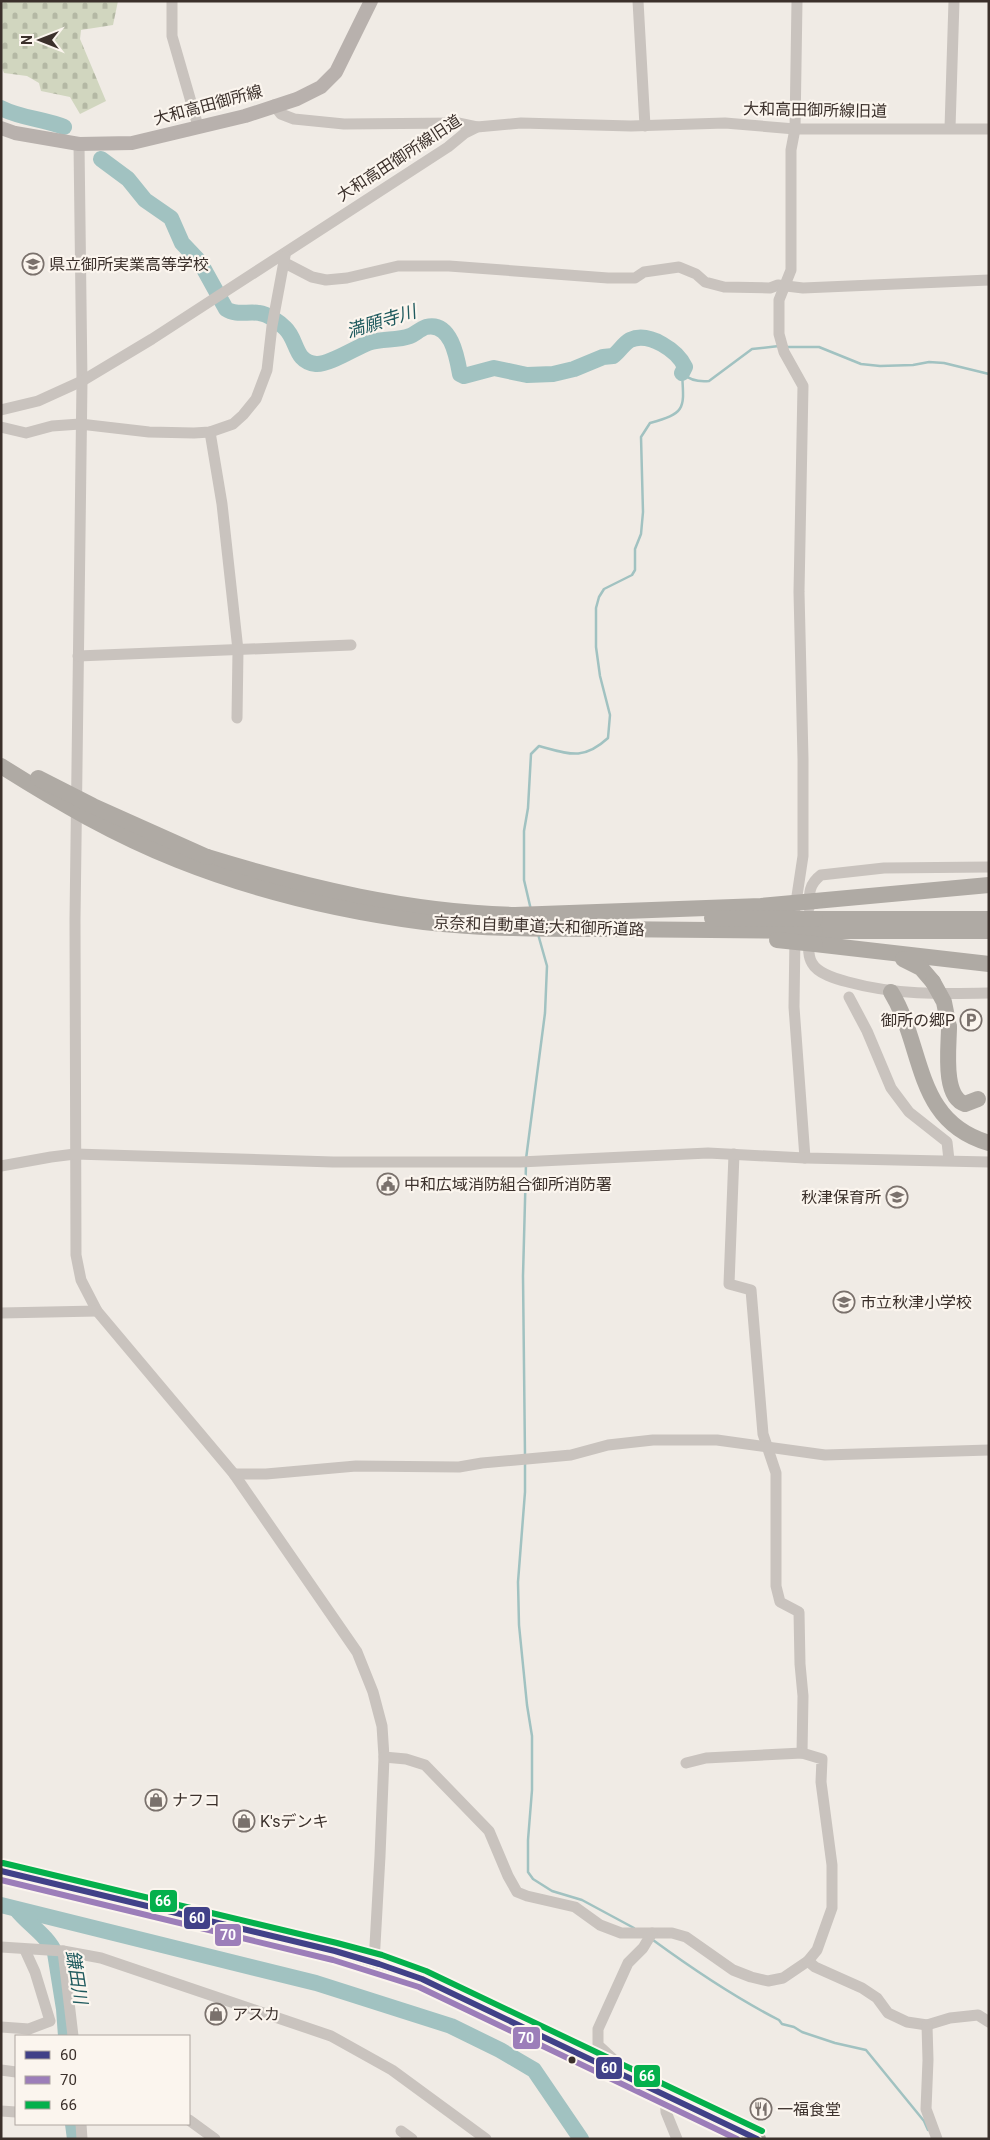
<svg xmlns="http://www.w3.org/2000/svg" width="990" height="2140" viewBox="0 0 990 2140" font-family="Roboto,'Noto Sans JP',sans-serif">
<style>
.cemetery{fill:url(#cemetery-stones)}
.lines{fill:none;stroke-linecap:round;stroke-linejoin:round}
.stream{stroke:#a1c2c1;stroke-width:2.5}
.river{stroke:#a1c2c1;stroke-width:16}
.minor{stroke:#c9c3be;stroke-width:11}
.major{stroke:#b8b1ad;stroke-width:14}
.highway{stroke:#afaaa4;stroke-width:16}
.highway-bridge{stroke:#afaaa4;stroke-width:16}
.bus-1-casing{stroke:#fbf5ee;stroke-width:10}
.bus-2-casing{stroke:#fbf5ee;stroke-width:10}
.bus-3-casing{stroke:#fbf5ee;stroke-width:10}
.bus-1{stroke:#414188;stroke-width:6}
.bus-2{stroke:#9c7eb9;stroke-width:6}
.bus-3{stroke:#04b04c;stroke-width:6}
.bus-dot{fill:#3b302b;stroke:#fbf5ee;stroke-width:2}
.labels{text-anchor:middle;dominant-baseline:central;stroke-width:4.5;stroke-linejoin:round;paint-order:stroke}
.street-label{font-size:16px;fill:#3b302b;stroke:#fbf5ee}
.poi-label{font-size:16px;fill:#3b302b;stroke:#fbf5ee;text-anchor:start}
.water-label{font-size:18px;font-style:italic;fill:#1f5a5e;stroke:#fbf5ee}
.line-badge{stroke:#fbf5ee;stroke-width:2}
.badge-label{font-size:14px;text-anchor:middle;font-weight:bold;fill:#fff}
</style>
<defs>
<pattern id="cemetery-stones" width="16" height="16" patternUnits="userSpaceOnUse" patternTransform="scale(1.25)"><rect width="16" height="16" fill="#d1d6bf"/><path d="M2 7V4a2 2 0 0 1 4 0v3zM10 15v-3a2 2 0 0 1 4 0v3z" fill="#b4b8a4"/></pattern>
</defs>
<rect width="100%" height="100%" fill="#f0ebe5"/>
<path class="cemetery" d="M1,1H118L113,25L81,30L80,39L106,101L80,114L70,97L41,91L39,83L27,76L4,73L1,66Z"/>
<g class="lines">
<g class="stream">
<path d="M787,347H819L861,364L880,366L913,365L929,362L944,363L989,374"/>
<path d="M683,374C691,381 699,382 709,381L752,349L779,346"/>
<path d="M531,910L524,880V831L528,808L531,754L539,746C569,754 583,761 608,738L610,715L600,676L596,647V608L599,597L604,589L632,575L635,570V549L641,534L643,512L641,437L650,423C687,413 684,408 682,373"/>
<path d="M526,1159L545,1013L547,966L538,934"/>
<path d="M525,1456L523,1276L526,1164"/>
<path d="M525,1461V1492L518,1582L519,1625L527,1705L532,1736V1790L528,1840V1872L533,1879L552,1891L582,1900L634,1928"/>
<path d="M653,1940C694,1970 734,1997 779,2020L782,2024L794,2027L802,2032L835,2043L866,2050L924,2121L928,2130"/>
</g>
<g class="river">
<path d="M1,108C20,118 44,119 64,127"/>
<path d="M101,159L128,179L145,200L171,218L182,243L200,262L226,309C236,316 248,311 259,313C268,314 279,322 285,328C298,340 294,362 316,364C329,365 355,348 368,343C382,338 397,341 410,336C415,334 420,329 426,327C451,321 457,357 460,374L464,376L494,368L527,375L553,374L574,369L603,357L613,356C619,352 623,344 630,340C649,331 678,351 685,367L682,373"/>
<path d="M1,1905L316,1983L451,2026L500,2050L534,2070L581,2139"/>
<path d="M17,1910C28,1924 48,1936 55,1953L64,2009L66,2036"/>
<path d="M73,2124L75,2139"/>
</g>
<g class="minor">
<path d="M172,1V36L198,126"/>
<path d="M638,1L645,126"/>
<path d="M274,105L281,114L294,119L344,124L458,123L477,127"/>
<path d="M950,128L954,1"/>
<path d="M79,144L82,381L75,920L76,1255L81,1280L97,1311L234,1474L357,1652L373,1692L382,1726L384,1757L380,1856L374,1963"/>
<path d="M285,263L312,277L326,280L347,278L398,266H449L608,278H635L644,272L679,267L696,274L705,282L724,287L770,288L778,285L803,288L989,280"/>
<path d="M1,410L38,401L82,381L152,339L448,147L465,133L477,127L521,123L631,126L725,123L795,129H989"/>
<path d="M1,427L26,433L52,426L80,424L149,432L194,433L210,432L233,424L243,415L256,399L267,370L272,326L285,256"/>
<path d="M210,432L222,504L238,650L237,718"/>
<path d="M78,656L351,645"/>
<path d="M809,908C809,893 809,884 821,875L884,868L989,867"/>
<path d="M795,909L803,856V759L799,592L803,386L784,352L779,334V300L791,270V150L795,129L797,1"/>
<path d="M795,935L794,1007L805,1158"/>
<path d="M809,936C809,944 807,955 812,963C818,974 836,979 848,982C895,995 940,994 989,993"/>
<path d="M849,997L867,1031L891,1088L909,1112L947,1142L949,1160"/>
<path d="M734,1154L729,1284L751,1290L763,1434L776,1473V1586L780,1602L799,1612L800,1664L803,1696L802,1753"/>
<path d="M1,1166L51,1157L75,1154L333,1162H520L708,1153L805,1158L989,1162"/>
<path d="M1,1313L97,1311"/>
<path d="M234,1474H266L356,1466L459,1467L482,1463L571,1455L608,1445L653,1440H717L825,1455L989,1450"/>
<path d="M384,1757L406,1759L425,1765L489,1831L508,1876L517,1892L527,1896L575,1907L600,1925L621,1933H672L686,1937L733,1970L751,1977L768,1981L783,1978L808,1961L817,1950L832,1908V1865L821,1782L822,1759L802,1753L706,1758L686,1763"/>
<path d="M1,1947L63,1951L101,1958L331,2036L392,2070L486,2139"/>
<path d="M63,1951L73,2036"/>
<path d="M808,1961L815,1967L862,1988L877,1998L888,2013L907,2022L927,2025L950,2018L978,2015L989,2022"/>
<path d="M927,2025L928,2060L926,2109L937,2139"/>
<path d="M1,2027L29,2029L50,2021L35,1972L25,1950"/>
<path d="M1,2070L16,2072"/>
<path d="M627,2072L598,2045V2029L628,1963L643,1948L652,1933"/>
<path d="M665,2095L666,2112L677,2139"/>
<path d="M1,2111L16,2112"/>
<path d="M189,2120L215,2139"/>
<path d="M81,2124L82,2139"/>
<path d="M401,2131L412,2139"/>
</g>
<path class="major" d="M1,128L15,133L79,144L132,143L245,116L297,99L321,87L336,72L371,1"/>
<g class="highway">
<path d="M207,857C308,888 409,912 515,915"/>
<path d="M815,901L989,885"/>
<path d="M815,919H989"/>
<path d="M815,931H989"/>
<path d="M815,944L989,964"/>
<path d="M903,959L921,968L933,982"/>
<path d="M891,992C925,1047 913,1121 989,1143"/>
<path d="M949,1027C949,1046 942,1097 965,1104L978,1099"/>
<path d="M1,1871C82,1893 164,1911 246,1930C305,1944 365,1956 422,1979L758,2139"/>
</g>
<g class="highway-bridge">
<path d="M1,766C58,802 115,835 178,860C256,891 340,911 424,922C484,929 543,929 603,929C674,930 745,931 815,931"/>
<path d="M38,778L93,806L207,857"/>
<path d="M515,915L761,906L815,901"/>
<path d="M712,918L815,919"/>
<path d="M777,940L815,944"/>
<path d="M933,982L944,1002L949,1027"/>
</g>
<g class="bus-1-casing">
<path id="bus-1" d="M1,1871L335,1951L379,1964L422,1979L757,2139"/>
</g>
<g class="bus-2-casing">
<path id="bus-2" d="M1,1880L333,1960L419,1987L737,2139"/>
</g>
<g class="bus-3-casing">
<path id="bus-3" d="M3,1863L337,1943L382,1955L426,1971L762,2131"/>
</g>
<use href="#bus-1" class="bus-1"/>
<use href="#bus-2" class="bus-2"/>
<use href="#bus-3" class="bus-3"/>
</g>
<defs>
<g id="school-ring" transform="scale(1.125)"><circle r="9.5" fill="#fbf5ee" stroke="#7a716c" stroke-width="1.5"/><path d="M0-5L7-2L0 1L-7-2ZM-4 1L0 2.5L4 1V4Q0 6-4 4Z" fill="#7a716c"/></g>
<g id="parking-ring" transform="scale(1.125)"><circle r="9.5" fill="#fbf5ee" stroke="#7a716c" stroke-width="1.5"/><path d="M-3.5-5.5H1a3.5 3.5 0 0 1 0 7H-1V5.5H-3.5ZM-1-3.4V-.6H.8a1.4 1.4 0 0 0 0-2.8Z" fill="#7a716c"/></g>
<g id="civic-ring" transform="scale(1.125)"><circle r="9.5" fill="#fbf5ee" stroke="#7a716c" stroke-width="1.5"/><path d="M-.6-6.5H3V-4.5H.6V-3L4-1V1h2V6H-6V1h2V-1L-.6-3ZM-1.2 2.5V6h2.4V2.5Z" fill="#7a716c"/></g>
<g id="shop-ring" transform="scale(1.125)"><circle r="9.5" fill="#fbf5ee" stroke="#7a716c" stroke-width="1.5"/><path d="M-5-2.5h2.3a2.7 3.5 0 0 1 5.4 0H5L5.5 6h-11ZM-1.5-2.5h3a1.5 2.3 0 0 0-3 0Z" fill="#7a716c"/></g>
<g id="restaurant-ring" transform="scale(1.125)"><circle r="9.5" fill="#fbf5ee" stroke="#7a716c" stroke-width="1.5"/><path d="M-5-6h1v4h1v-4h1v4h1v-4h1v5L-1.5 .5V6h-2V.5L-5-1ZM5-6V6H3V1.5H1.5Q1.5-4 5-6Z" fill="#7a716c"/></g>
</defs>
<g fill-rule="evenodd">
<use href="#school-ring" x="33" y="264"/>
<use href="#parking-ring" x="971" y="1020"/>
<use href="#civic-ring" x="388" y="1184"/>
<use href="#school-ring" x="897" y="1197"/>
<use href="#school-ring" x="844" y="1302"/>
<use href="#shop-ring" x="156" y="1800"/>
<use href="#shop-ring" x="244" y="1821"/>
<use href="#shop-ring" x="216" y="2014"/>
<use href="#restaurant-ring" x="761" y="2109"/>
</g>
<circle class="bus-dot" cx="572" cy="2060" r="4.5"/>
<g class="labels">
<g class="street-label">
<text transform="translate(208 105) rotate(-15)">大和高田御所線</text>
<text transform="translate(815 110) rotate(1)">大和高田御所線旧道</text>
<text transform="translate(399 158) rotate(-33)">大和高田御所線旧道</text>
<text transform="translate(539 926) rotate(2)">京奈和自動車道;大和御所道路</text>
</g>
<g class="poi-label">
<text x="49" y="264">県立御所実業高等学校</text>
<text x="955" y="1020" text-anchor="end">御所の郷P</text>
<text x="404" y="1184">中和広域消防組合御所消防署</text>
<text x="881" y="1197" text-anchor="end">秋津保育所</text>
<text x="860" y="1302">市立秋津小学校</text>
<text x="172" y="1800">ナフコ</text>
<text x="260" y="1821">K'sデンキ</text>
<text x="232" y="2014">アスカ</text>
<text x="777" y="2109">一福食堂</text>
</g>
<g class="water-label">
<text transform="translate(381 321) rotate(-17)">満願寺川</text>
<text transform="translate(77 1977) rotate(81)">鎌田川</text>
</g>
</g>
<g class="line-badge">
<rect x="149" y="1889" width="29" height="24" rx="5" fill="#04b04c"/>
<rect x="183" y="1906" width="28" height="24" rx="5" fill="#414188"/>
<rect x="214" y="1923" width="28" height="24" rx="5" fill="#9c7eb9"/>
<rect x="512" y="2026" width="29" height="24" rx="5" fill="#9c7eb9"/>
<rect x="595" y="2056" width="28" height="24" rx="5" fill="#414188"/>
<rect x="633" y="2064" width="28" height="24" rx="5" fill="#04b04c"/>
</g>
<g class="badge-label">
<text x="163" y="1906">66</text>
<text x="197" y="1923">60</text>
<text x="228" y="1940">70</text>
<text x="526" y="2043">70</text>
<text x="609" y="2073">60</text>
<text x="647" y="2081">66</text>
</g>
<rect width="990" height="2140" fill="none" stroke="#3b302b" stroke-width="5"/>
<rect x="15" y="2035" width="175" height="90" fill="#fbf5ee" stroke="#aea6a0"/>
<rect x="25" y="2051" width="25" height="8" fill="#414188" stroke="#aea6a0"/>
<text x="60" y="2060" font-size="15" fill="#3b302b">60</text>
<rect x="25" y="2076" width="25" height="8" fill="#9c7eb9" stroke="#aea6a0"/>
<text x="60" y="2085" font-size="15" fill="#3b302b">70</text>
<rect x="25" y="2101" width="25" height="8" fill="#04b04c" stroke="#aea6a0"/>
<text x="60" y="2110" font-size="15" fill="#3b302b">66</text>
<g transform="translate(40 40) rotate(270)" stroke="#fbf5ee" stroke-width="4" paint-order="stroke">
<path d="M0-4L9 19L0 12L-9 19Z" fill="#3b302b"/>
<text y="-8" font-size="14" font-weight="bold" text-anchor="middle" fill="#3b302b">N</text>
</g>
</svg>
